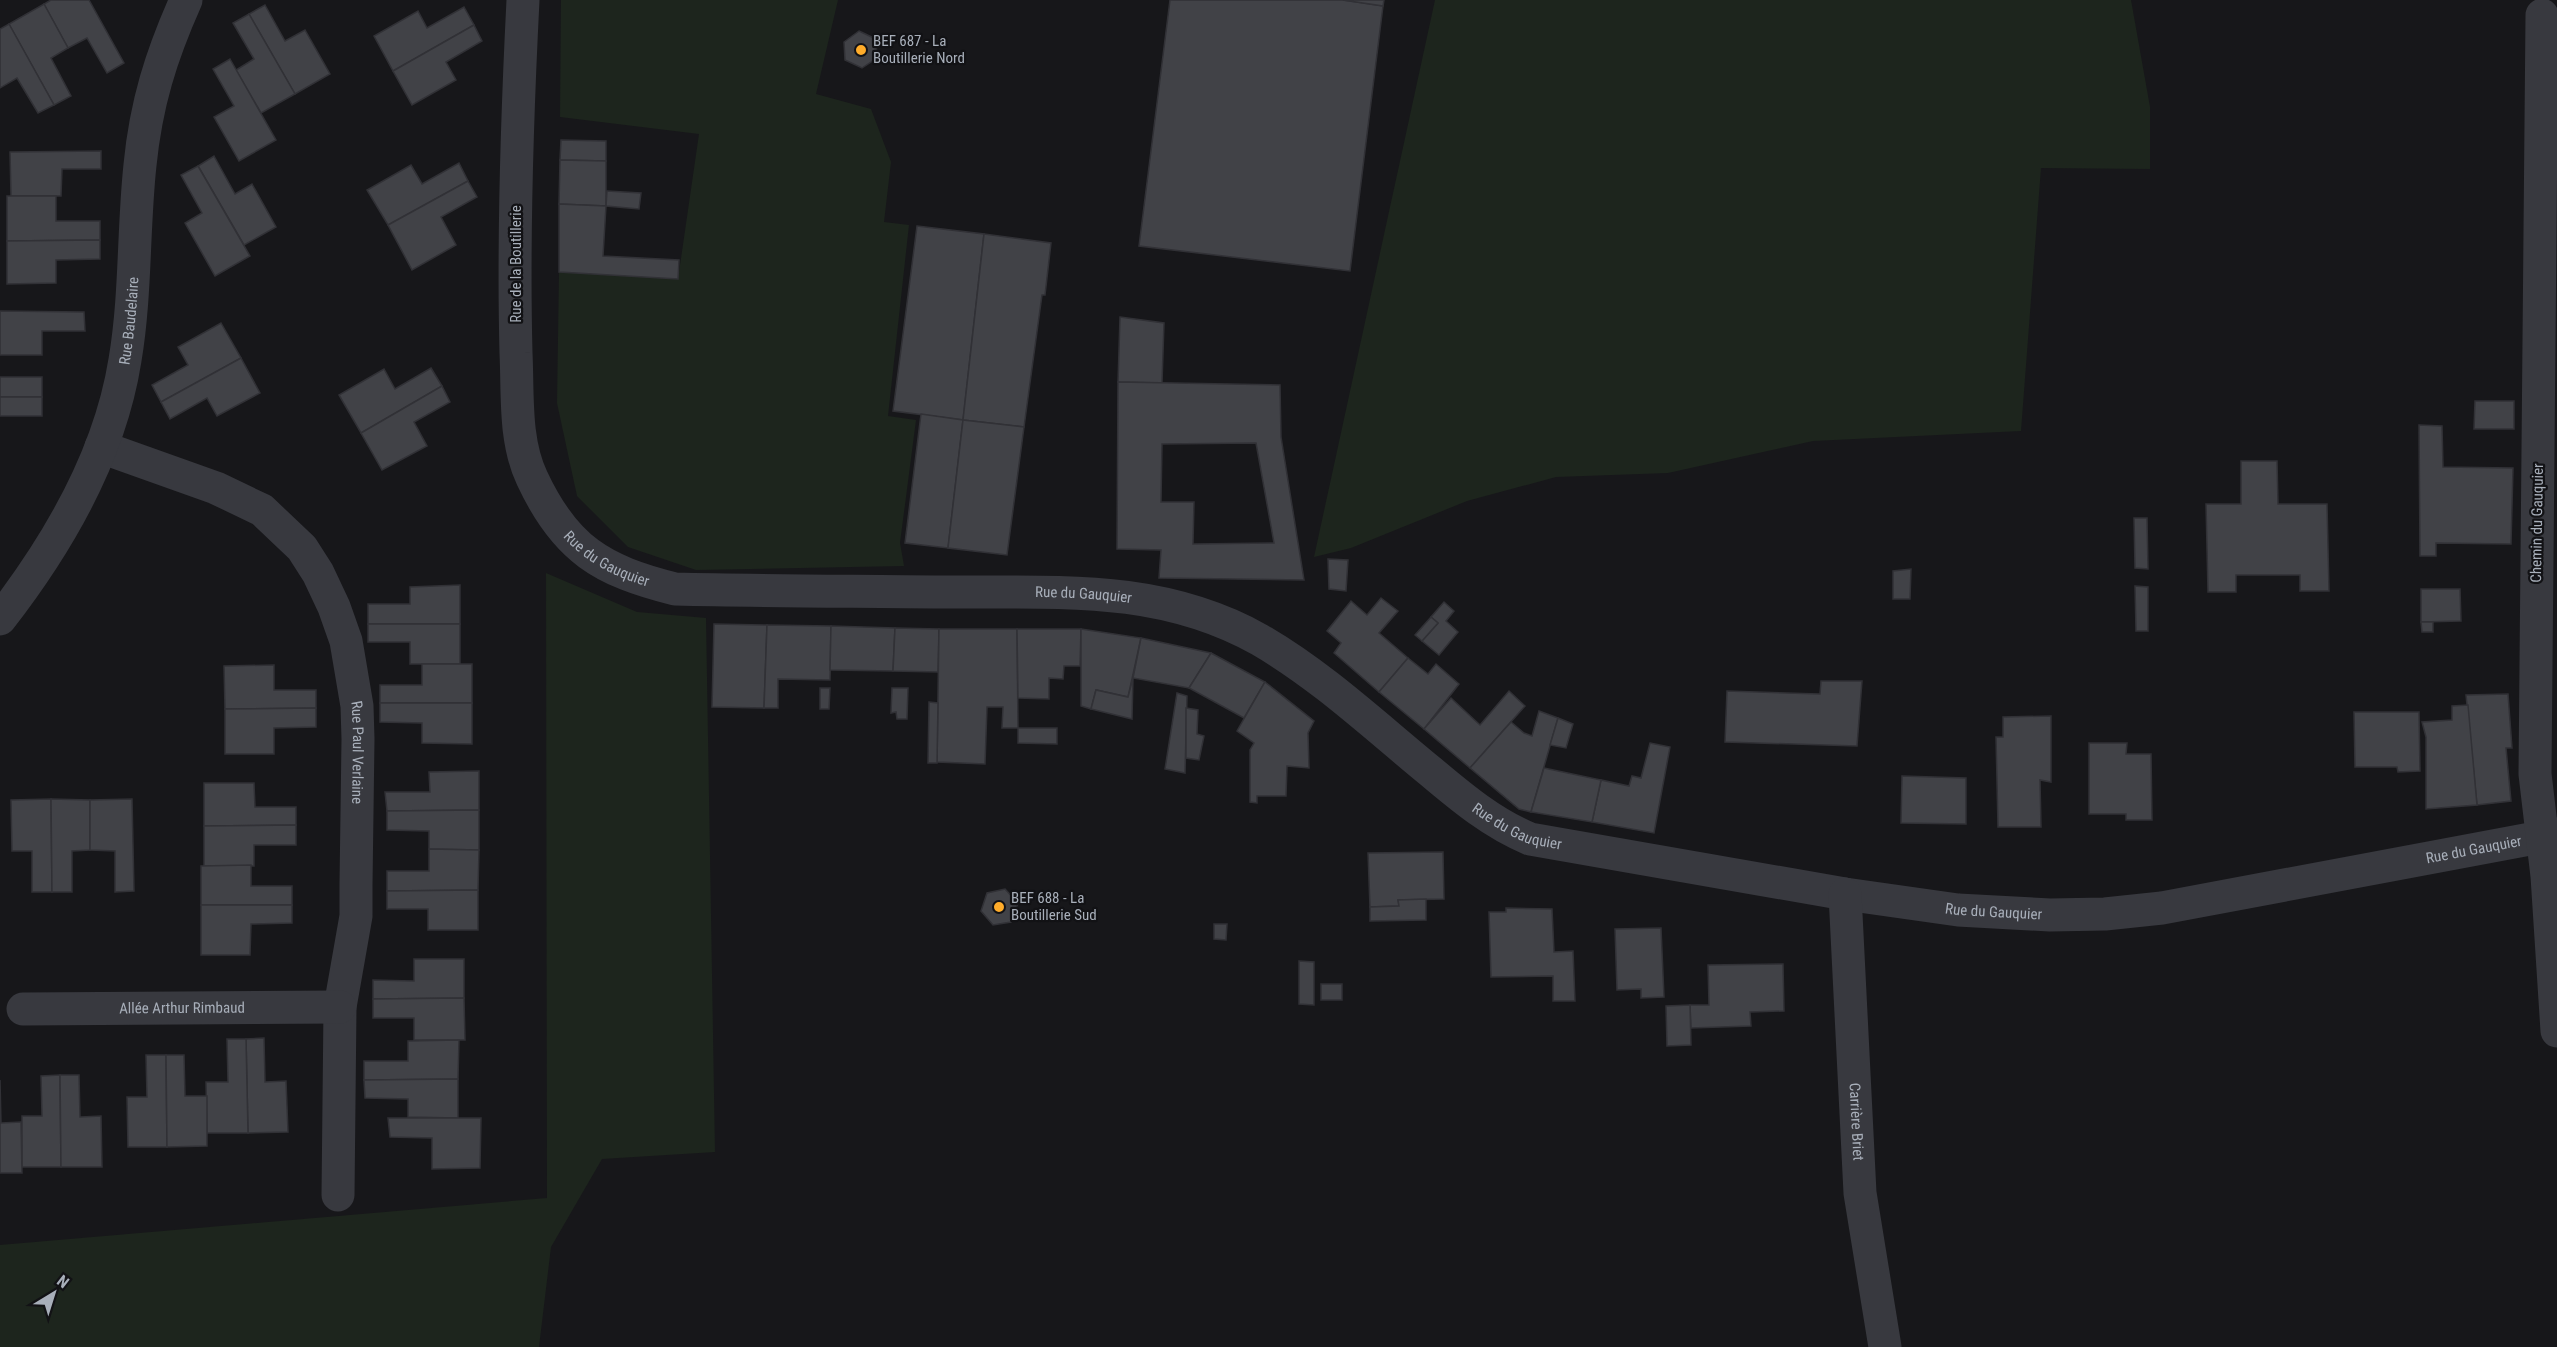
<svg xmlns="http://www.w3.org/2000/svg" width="2557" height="1347" viewBox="0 0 2557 1347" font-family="'Roboto Condensed',sans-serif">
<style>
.green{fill:#1d251d}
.building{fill:#414247;stroke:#313136;stroke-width:1.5;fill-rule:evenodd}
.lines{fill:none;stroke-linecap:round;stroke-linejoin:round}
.minor{stroke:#38393f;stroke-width:33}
.poi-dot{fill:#ffac2a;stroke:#121215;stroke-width:2}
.labels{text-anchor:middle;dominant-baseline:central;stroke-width:4.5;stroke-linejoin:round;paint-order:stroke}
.poi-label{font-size:15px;fill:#a8afba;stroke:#121215;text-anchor:start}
.street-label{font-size:15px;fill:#a8afba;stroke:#121215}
</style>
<rect width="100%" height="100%" fill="#17171a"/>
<g class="green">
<path d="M561,0H838L816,94L871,109L891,162L884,222L909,225L888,416L916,420L900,543L904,566L696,570L628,547L577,496L557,403L559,272L678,279L699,134L560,117Z"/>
<path d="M1435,0H2131L2150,107V169L2041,168L2021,431L1813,441L1668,473L1556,477L1467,501L1351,548L1314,557Z"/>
<path d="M546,573L637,612L706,618L715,1152L602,1159L551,1247L539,1347H0V1245L547,1198Z"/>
</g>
<g class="building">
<path d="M51,0H89L124,63L107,73L87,38L68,48L44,4Z"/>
<path d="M1170,0H1343L1383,6L1350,271L1139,246Z"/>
<path d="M1343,0H1384L1383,6Z"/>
<path d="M44,4L68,48L51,58L71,96L54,105L9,24Z"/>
<path d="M265,5L285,41L305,30L330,74L295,94L249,14Z"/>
<path d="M464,7L474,25L393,71L374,36L418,11L427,28Z"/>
<path d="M249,14L295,94L261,113L236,70L254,59L233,23Z"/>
<path d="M9,24L54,105L38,113L17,78L0,88V29Z"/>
<path d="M474,25L482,41L446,62L456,80L412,105L393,71Z"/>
<path d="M859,31L876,39L877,58L862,68L845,60L844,42Z"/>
<path d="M230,59L276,140L239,161L214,117L234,106L213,69Z"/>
<path d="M561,140L606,141V161L560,160Z"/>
<path d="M101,151V169H62L61,196H11L10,152Z"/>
<path d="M214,156L235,194L252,184L276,227L244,245L198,166Z"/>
<path d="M560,160L606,161V206L559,204Z"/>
<path d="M459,163L468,181L388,225L367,190L411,165L422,184Z"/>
<path d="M198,166L250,256L215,276L185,223L202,213L181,175Z"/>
<path d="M468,181L477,197L441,217L456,245L412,270L388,225Z"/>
<path d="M607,191L641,193L639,209L606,206Z"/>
<path d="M7,196H56V221H100V240L7,241Z"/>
<path d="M559,204L606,206L603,256L679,260L678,279L559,272Z"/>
<path d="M917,226L984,234L963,420L893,411Z"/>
<path d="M984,234L1051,243L1045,295H1042L1024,427L963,420Z"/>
<path d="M100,240V259L56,260V283L7,284V241Z"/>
<path d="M0,311L84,312L85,331H42V355H0Z"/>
<path d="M1120,317L1164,323L1162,383L1118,382Z"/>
<path d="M221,323L241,358L161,402L152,385L188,365L178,347Z"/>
<path d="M241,358L260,393L217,416L207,398L170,419L161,402Z"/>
<path d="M431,368L442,386L361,433L339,395L384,369L395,389Z"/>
<rect x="0" y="377" width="42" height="20"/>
<path d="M1118,382L1280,385L1281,437L1304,580L1159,578L1161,550L1117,549ZM1256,443L1274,543L1193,544L1194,502H1161L1162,444Z"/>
<path d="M442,386L450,402L414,422L427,446L382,470L361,433Z"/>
<rect x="0" y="397" width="42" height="19"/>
<path d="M2475,401H2514V429H2474Z"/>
<path d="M921,414L963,420L948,548L905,543Z"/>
<path d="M963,420L1024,427L1007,555L948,548Z"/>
<path d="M2419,425L2442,426L2443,467L2513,468L2511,544L2436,543V556H2420Z"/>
<path d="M2241,461H2277L2278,504H2327L2329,591H2300V575H2236V592H2208L2206,504H2241Z"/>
<path d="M2134,518H2147L2148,569L2135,568Z"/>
<path d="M1328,559L1348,560L1346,591L1329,589Z"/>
<path d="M1911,569L1910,599H1893V571Z"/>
<path d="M460,585V624H368V604H410V587Z"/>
<path d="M2135,586L2148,587V631H2136Z"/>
<path d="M2421,589H2460L2461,621L2421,622Z"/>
<path d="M1381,598L1398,611L1379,633L1408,658L1379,692L1334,653L1341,643L1327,631L1351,601L1367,615Z"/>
<path d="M1444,602L1454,611L1446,621L1458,632L1439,655L1422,641L1438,623L1431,617Z"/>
<path d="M1431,617L1438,623L1422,641L1415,635Z"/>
<path d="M2421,622H2433V632H2422Z"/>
<path d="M368,624H460V664H410V642H368Z"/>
<path d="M714,624L767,625L764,708L712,707Z"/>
<path d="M767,625L831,626L830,680L778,679V708H764Z"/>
<path d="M831,626L895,628L893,671L830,670Z"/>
<path d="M895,628L939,629L938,672L893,671Z"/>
<path d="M939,629H1017L1018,728H1002L1003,707H987L985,764L937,762Z"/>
<path d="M1017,629H1081L1080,666H1064L1063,679L1049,678V699L1018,698Z"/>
<path d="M1081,629L1141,638L1128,697L1096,690L1091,709L1081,706Z"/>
<path d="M1141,638L1211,653L1189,688L1133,678Z"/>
<path d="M1211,653L1265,682L1244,718L1189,688Z"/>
<path d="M1408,658L1428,674L1436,664L1459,684L1424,729L1379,692Z"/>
<path d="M422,664H472V703H380V685H422Z"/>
<path d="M274,665V690H316V708L225,709L224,666Z"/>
<path d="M1133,678L1132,719L1091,709L1096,690L1128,697Z"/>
<path d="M1821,681H1862L1857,746L1725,742L1727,691L1820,694Z"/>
<path d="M1265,682L1314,721L1308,733L1309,768L1287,766L1286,796H1257V803L1250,802V750L1254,743L1237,731Z"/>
<path d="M820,688H830L829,709H820Z"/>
<path d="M892,688H908L907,719H897L896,712L891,713Z"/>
<path d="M1509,691L1525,706L1470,768L1424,729L1451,698L1480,725Z"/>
<path d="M1177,693L1187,696L1185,773L1165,769Z"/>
<path d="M2508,694L2512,748H2506L2511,801L2477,805L2466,695Z"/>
<path d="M929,702L938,703L937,763H928Z"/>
<path d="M380,703H472V744L422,743V723L380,722Z"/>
<path d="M2468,705L2477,805L2426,809V737L2422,722L2452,720V706Z"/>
<path d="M316,708V727L274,728V754H225V709Z"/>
<path d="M1186,708L1198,710L1197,734L1204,736L1199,760L1186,758Z"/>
<path d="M1539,711L1558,718L1531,812L1519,809L1470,768L1511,722L1524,733L1532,736Z"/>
<path d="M2354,712H2419L2420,771L2398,772L2397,767H2355Z"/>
<path d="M2051,716V782L2040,780L2041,827H1998L1996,737H2003V717Z"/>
<path d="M1558,718L1573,724L1566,748L1550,745Z"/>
<path d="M1018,728H1057V744L1018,743Z"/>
<path d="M1650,743L1670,747L1654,833L1592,822L1601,780L1629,786L1632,776L1641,778Z"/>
<path d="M2089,743H2127L2126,754H2151L2152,820H2126V814H2089Z"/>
<path d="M1544,768L1601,780L1592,822L1531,812Z"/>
<path d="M479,771V810L387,811L385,792H430L429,772Z"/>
<path d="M1902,776L1966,778V824L1901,823Z"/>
<path d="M204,783H254L255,807H296V825L204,826Z"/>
<path d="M51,799L52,892H32V851H12L11,800Z"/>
<path d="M51,799L90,800V850L72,851V892H52Z"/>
<path d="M132,799L134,891L115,892V851L90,850V800Z"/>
<path d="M479,810V850L429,849V831L387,830V811Z"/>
<path d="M296,825V845H254V866H204V826Z"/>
<path d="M429,849L479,850L478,890L387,891V871H429Z"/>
<path d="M1443,852L1444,899L1398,900L1399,906L1370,907L1368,853Z"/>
<path d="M251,865V886H292V905H201V866Z"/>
<path d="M1005,889L1018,903L1011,922L993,925L981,911L987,893Z"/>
<path d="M478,890V930H428V909H387V891Z"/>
<path d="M1426,899V920L1370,921V907L1399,906L1398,900Z"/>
<path d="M201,905H292V923L251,924L250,955H201Z"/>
<path d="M1506,908L1552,909L1554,952L1573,951L1575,1001H1553V976L1491,977L1489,912H1506Z"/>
<path d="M1214,924H1227L1226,940L1214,939Z"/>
<path d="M1661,928L1664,997L1641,998V989L1617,990L1615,929Z"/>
<path d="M414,959H464V998L373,999V980L414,981Z"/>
<path d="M1299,961L1314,962V1005L1299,1004Z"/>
<path d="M1783,964L1784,1011L1750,1012L1751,1026L1691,1028L1690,1005H1709L1708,965Z"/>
<rect x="1321" y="984" width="21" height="16"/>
<path d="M464,998L465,1040H414V1018H373V999Z"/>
<path d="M1690,1005L1691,1045L1667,1046L1666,1006Z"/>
<path d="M264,1038L265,1082L286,1081L288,1132L248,1133L246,1039Z"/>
<path d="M227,1039H246L248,1133H207L206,1082H228Z"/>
<path d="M459,1040L458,1079L364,1080V1061H408V1041Z"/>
<path d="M146,1055H166L167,1147H128L127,1097H147Z"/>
<path d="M166,1055H184L185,1096H207V1146L167,1147Z"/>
<path d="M60,1075L61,1167H22V1116H42L41,1076Z"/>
<path d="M60,1075H79L80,1117L101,1116L102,1167H61Z"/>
<path d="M458,1079V1118L408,1117V1099L365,1098L364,1080Z"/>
<path d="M0,1080L1,1123L21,1122L22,1173H0Z"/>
<path d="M388,1118H481L480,1168L432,1169V1138L390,1137Z"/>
</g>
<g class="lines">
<g class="minor">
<path id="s1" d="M523,0C517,118 513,236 516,353C518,394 514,440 532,478C565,549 602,571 675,589C764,591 853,591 942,592C1053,593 1159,583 1260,640C1322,676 1375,726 1430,771C1462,798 1492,823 1530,839L1845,894L1958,910L2050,915L2105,914L2162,908L2557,834"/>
<path d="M2542,15L2535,774L2547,876L2557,1031"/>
<path id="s2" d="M101,447L216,488L262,510L302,548L318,573L334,607L346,641L357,706L358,739L356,885V916L340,1007L338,1195"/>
<path id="s3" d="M0,619C59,543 110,455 125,360C136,295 133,230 140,165C146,104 161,56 186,0"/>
<path id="s4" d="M1845,894L1860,1193L1885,1347"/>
<path id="s5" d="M23,1009L340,1007"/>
</g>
</g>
<g class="poi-dot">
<circle cx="861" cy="50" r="6"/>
<circle cx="999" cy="907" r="6"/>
</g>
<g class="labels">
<g class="poi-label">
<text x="873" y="41">BEF 687 - La<tspan x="873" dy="17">Boutillerie Nord</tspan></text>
<text x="1011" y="898">BEF 688 - La<tspan x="1011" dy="17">Boutillerie Sud</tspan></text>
</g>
<g class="street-label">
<text transform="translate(516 264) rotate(-90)">Rue de la Boutillerie</text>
<text stroke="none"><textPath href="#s3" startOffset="330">Rue Baudelaire</textPath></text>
<text transform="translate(2537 523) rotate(-89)">Chemin du Gauquier</text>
<text stroke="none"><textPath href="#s1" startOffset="594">Rue du Gauquier</textPath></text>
<text stroke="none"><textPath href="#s1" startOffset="1078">Rue du Gauquier</textPath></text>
<text stroke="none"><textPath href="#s2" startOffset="444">Rue Paul Verlaine</textPath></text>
<text stroke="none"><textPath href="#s1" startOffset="1582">Rue du Gauquier</textPath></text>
<text stroke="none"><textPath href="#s1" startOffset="2554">Rue du Gauquier</textPath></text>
<text stroke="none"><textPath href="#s1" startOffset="2068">Rue du Gauquier</textPath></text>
<text stroke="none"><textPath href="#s5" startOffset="159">Allée Arthur Rimbaud</textPath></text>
<text stroke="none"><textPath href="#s4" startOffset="228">Carrière Briet</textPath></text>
</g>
</g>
<g transform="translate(54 1293) rotate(38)" stroke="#121215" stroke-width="4.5" paint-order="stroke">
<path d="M0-4.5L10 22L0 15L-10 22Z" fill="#a8afba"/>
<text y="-9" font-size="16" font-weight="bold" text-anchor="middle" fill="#a8afba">N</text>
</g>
</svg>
